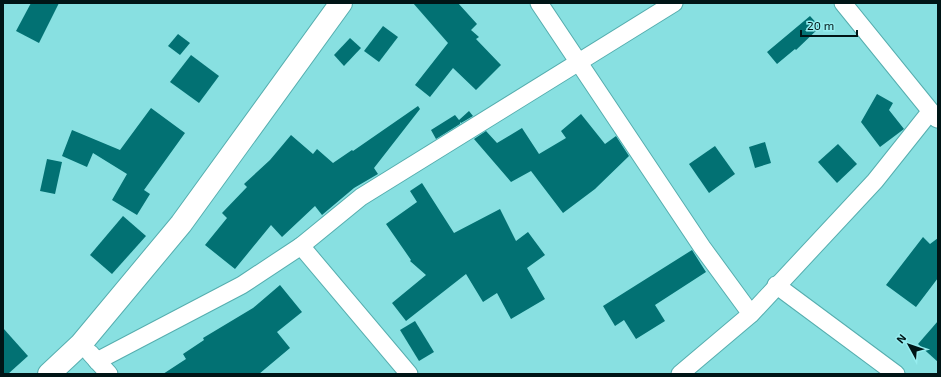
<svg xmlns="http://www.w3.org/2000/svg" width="941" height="377" viewBox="0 0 941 377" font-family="'Exo 2',sans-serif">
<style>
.building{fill:#027173}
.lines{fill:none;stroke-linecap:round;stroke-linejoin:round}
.minor-casing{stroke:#56aeaf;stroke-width:19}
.tertiary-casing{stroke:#56aeaf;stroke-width:24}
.minor{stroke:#fff;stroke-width:17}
.tertiary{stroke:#fff;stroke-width:22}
</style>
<rect width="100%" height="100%" fill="#88e0e1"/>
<g class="building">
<path d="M31,3H59L39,43L16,31Z"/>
<path d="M413,3H458L477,24L471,30L479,37L476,39L501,65L476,90L453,68L430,97L415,85L448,43Z"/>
<path d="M810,16L820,27L796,50L795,49L777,64L767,52Z"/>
<path d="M383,26L398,37L379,62L364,51Z"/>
<path d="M178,34L190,43L180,55L168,46Z"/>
<path d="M350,38L361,48L344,66L334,55Z"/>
<path d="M191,55L219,76L199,103L170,82Z"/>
<path d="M877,94L893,103L889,110L904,129L880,147L861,122Z"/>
<path d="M418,106L420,109L374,168L378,174L354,188L322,215L315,206L282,237L271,225L235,269L205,245L227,218L222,213L247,187L244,184L270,160L291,135L313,154L317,149L333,163L352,150L353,151Z"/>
<path d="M151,108L185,133L144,190L150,194L137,215L112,200L127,174L93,153L87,167L62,156L72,130L120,150Z"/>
<path d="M469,111L473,116L461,123L460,122V124L436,139L431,130L455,115L459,120Z"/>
<path d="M581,114L605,144L616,136L629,156L595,189L563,213L531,171L511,182L474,139L486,131L497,143L522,128L539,154L566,138L561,131Z"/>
<path d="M765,142L771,163L755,168L749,147Z"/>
<path d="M838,144L857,164L837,183L818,162Z"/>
<path d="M715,146L735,174L709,193L689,164Z"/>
<path d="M47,159L62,162L55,194L40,191Z"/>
<path d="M422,183L454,233L500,209L516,241L528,232L545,255L527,268L545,299L511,319L497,293L483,302L466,274L406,321L392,303L426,275L410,261L411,260L386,224L417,202L410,191Z"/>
<path d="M123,216L146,236L112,274L90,255Z"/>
<path d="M923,237L930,244L938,238V278L916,307L886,285Z"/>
<path d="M692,250L706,272L655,305L665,321L636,339L624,320L615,326L603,306Z"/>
<path d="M280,285L302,312L277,332L290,348L259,374H163L186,359L183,354L204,340L203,338L253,308Z"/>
<path d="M415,321L434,352L419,361L400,330Z"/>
<path d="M938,321V362L918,344Z"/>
<path d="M3,328L28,356L8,374H3Z"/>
</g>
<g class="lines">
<g class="minor-casing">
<g id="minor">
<path d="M539,3L702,247L751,314"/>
<path d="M843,3L937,119"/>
<path d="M301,246L409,374"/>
<path d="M776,285L896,374"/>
<path d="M90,353L109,374"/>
<path d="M97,361L242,285L301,246L361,197L674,3"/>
<path d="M680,374L751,314L875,181L930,112"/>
</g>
</g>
<g class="tertiary-casing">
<path id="tertiary" d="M49,374L81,344L181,224L341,3"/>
</g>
<use href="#minor" class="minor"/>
<use href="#tertiary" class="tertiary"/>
</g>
<rect width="941" height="377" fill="none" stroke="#001516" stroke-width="8"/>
<g transform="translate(909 345) rotate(310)" stroke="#96edef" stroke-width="3" paint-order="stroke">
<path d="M0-3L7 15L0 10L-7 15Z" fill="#001516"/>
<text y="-6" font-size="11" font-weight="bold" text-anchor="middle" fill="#001516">N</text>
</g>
<path d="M801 30v6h56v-6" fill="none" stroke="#001516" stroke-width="2"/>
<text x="807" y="30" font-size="12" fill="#001516" stroke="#96edef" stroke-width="3" paint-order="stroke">20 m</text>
</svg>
